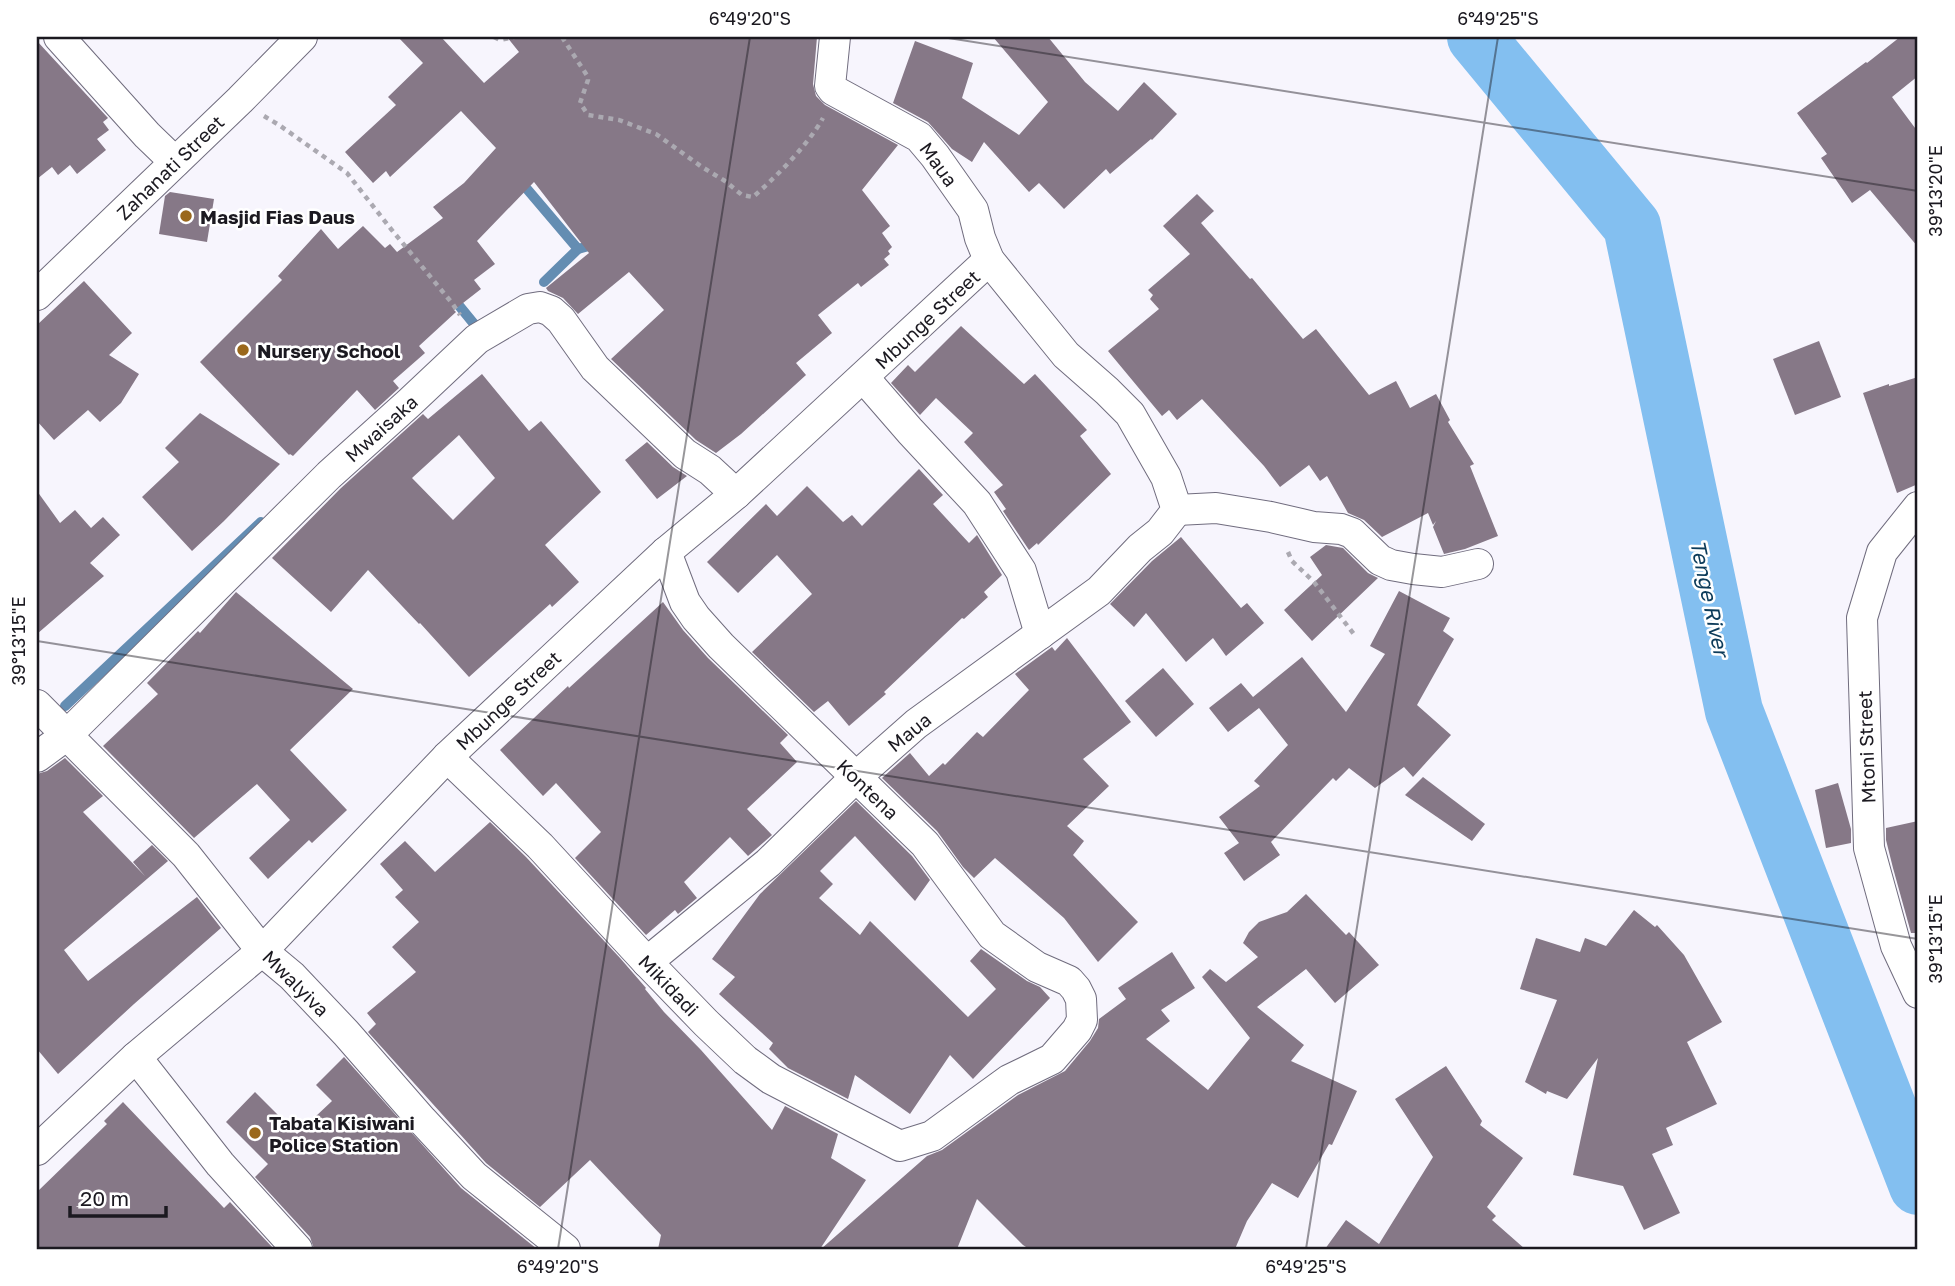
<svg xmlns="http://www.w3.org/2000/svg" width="1955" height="1286" viewBox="0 0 1955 1286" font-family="'Golos Text',sans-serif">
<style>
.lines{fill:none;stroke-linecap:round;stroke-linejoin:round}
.stream{stroke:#648db2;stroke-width:10}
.river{stroke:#83bff0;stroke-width:58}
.building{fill:#867887;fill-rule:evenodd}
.street-casing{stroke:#706c7e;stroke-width:32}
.path{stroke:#aba9b1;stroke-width:4.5;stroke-dasharray:5 5;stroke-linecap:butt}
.street{stroke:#fff;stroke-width:30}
.ticks{fill:none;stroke:#1b1920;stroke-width:2;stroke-opacity:0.45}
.poi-dot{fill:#9a681c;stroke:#fff;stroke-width:2.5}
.labels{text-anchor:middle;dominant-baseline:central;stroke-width:5;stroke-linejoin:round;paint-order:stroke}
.street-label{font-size:19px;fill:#1b1920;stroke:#fff}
.poi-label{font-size:19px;font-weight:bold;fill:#1b1920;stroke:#fff;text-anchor:start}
.water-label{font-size:21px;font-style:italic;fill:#0c3b5a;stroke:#fff}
.neatline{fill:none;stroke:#1b1920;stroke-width:2.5}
.ticks-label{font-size:18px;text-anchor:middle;fill:#1b1920}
</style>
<rect width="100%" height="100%" fill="#f7f5fd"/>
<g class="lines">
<g class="stream">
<path d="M527,189L578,249"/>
<path d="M544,282L578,249L596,244"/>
<path d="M452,297L479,330"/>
<path d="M65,706L261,522"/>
</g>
<path class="river" d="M1476,37L1632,226L1734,711L1918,1186"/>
</g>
<g class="building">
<path d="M398,37H441L484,83L519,52L507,37H817L813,84L816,96L825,105L898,145L862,190L890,226L882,233L892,247L888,251L890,254L884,259L889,265L861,287L858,283L818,315L832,333L796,363L806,375L741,434L716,453L696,440L611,359L664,310L629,272L578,314L563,298L548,291L546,288L589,253L534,182L477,241L495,264L474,280L481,289L454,310L456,312L419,346L425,353L393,381L399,388L375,410L357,390L293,456L290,454L289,455L200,362L282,280L278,276L321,229L338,249L363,226L385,248L390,244L397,252L443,218L433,207L464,183L496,148L461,111L390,177L386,171L373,183L345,152L396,105L388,97L423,63Z"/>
<path d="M993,37H1048L1085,82L1118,111L1144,82L1177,114L1152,140L1151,139L1110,174L1106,169L1064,209L1039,183L1029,192L984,142L972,162L952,149L928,122L893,103L915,41L973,63L962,98L1019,135L1048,102Z"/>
<path d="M1900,37H1918V76L1892,97L1918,132V247L1870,190L1852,203L1821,158L1827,154L1797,113L1866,62L1867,63Z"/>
<path d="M37,41L108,118L103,122L109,130L97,139L106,150L77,174L70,165L58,175L52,167L37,179Z"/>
<path d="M170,192L214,199L207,242L159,234L165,196Z"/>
<path d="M1197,194L1214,211L1201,223L1250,279L1252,278L1303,339L1316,329L1369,395L1396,381L1410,408L1436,394L1450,420L1448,422L1474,464L1470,466L1498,536L1465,549L1444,554L1433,527L1436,521L1433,525L1428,513L1382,537L1364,520L1348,513L1327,476L1320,481L1309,465L1280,487L1264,466L1202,399L1177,420L1169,410L1162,416L1108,351L1159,309L1150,299L1153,295L1148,290L1190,254L1163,226Z"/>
<path d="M84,281L132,333L109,355L139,374L121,403L100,422L88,410L54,440L37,421V325Z"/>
<path d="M961,326L1024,384L1035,374L1087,430L1080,436L1111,474L1038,545L1037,543L1029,550L1003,511L1006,509L994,492L1003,485L964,442L973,433L936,398L920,415L891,383L908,365L915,372Z"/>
<path d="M1819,341L1841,397L1795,415L1773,359Z"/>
<path d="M482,374L529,431L541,421L601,492L545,545L579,582L552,607L550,604L469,677L420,623L419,624L368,570L331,612L272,558L341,488L423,414L428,419ZM459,435L495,478L453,520L412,478Z"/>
<path d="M1918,377V484L1897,493L1863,393L1889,384V386Z"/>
<path d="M200,413L280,464L224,521L192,551L142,497L179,462L165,448Z"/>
<path d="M647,442L673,467L687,476L657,499L625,460Z"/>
<path d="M919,469L943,495L933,504L969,543L977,535L1002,575L984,592L988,597L964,619L962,618L884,692L886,694L849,726L828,701L814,712L752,652L812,594L777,555L738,593L707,562L766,504L777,516L807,486L843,522L852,515L862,526Z"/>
<path d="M37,491L60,523L75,510L91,528L103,517L120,535L90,563L104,576L37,634Z"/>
<path d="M1181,537L1241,608L1247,603L1264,623L1226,656L1213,638L1186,662L1146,613L1134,627L1110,604L1152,561Z"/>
<path d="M1326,545L1343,548L1368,573L1378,578L1312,641L1284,610L1322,575L1310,557Z"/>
<path d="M1399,591L1450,618L1443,631L1454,639L1417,705L1451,735L1413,777L1404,767L1375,788L1349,768L1336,781L1333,778L1271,842L1280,855L1244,881L1224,853L1239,843L1219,817L1260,786L1254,781L1288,745L1259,708L1228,732L1209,708L1241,683L1253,697L1302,657L1346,712L1385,654L1370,646Z"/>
<path d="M236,592L353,689L290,750L347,810L312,843L309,840L268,879L249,858L290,820L257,784L194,838L103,746L158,694L147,683L198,631L200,633Z"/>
<path d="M663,602L683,630L708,658L788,735L780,743L797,762L747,809L772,835L748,856L730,837L684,882L697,898L678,914L675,910L646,935L575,858L601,832L556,783L543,796L500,750L568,686L569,688Z"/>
<path d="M1067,638L1131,722L1083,759L1109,786L1067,826L1084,841L1073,855L1138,922L1098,962L1064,918L995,858L974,878L963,867L937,831L882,778L910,753L929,776L943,763L945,765L977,732L983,737L1029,690L1015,674L1052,647L1055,651Z"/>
<path d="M1163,668L1194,704L1156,737L1125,701Z"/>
<path d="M65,758L103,796L83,812L145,876L133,862L152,845L168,861L64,950L88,981L197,897L221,928L134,1004L58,1074L37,1049V774L47,771Z"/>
<path d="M1423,777L1485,824L1472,841L1405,795Z"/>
<path d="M1838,783L1851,829V843L1826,848L1815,790Z"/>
<path d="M856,801L912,856L930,880L915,901L855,836L820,871L833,884L819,898L860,935L870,921L968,1017L996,989L970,961L981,949L1027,981L1040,987L1050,998L973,1079L950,1055L910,1114L855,1075L848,1099L788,1068L769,1049L773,1043L719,994L735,977L712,959L760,894Z"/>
<path d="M1918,821V933H1911L1893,868L1886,840V828Z"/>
<path d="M490,822L526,857L620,958L646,988L645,989L664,1012L701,1050L772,1130L785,1106L838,1134L831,1158L866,1180L820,1249H658L661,1235L590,1160L540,1207L486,1163L368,1032L376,1024L367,1013L416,972L392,947L419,922L395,897L403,890L380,864L405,841L435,872Z"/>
<path d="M1306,894L1346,935L1349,932L1379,965L1335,1003L1306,969L1257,1007L1304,1045L1291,1061L1357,1091L1332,1145L1329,1144L1298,1198L1272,1183L1247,1221L1235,1249H1029L1023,1245L977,1199L957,1249H821L927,1156L942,1150L1018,1095L1065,1071L1090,1041L1098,1028L1099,1019L1126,999L1118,988L1172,952L1195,988L1161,1010L1170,1021L1146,1039L1208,1090L1250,1038L1202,977L1210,969L1226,982L1258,957L1243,943L1249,932L1259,922L1287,912Z"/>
<path d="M1634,910L1655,927L1657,925L1684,955L1722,1022L1687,1042L1717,1104L1666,1128L1673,1145L1652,1154L1680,1213L1644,1230L1623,1186L1573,1175L1598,1058L1567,1099L1547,1091L1546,1094L1525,1082L1557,1000L1520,989L1536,938L1580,952L1585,938L1606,946Z"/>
<path d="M344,1057L461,1188L537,1249H314L310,1237L255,1177L268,1164L226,1122L255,1092L297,1134L332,1101L316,1085Z"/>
<path d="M1446,1066L1482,1121L1480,1125L1523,1158L1487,1207L1496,1216L1492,1220L1525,1249H1325L1346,1220L1379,1244L1433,1157L1395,1099Z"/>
<path d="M123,1102L224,1208L230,1202L274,1249H37V1192L107,1124L104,1121Z"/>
</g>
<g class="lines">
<g class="street-casing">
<g id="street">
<path d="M59,37L147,135L175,162"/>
<path d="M37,295L240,100L302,37"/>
<path d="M864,378L910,431L977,503L1021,571L1040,634"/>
<path d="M1918,507L1882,552L1862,618L1869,848L1896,946L1918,993"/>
<path d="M1177,510L1216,508L1271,517L1314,527L1341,529L1352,533L1380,560L1391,565L1413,569L1442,572L1478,564"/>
<path d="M37,705L186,855L262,951L292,976L346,1033L422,1120L474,1176L565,1249"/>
<path d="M37,757L67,735L329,475L409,403L477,339L528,309L540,307L551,311L561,320L595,368L685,454L710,470L736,494"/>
<path d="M447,757L540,846L647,962L706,1023L745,1060L771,1079L900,1146L932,1136L1009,1080L1052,1059L1077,1030L1082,1020L1081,999L1076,989L1069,981L1037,967L992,935L925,844L721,646L696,618L685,602L666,552"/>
<path d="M647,962L768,863L856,777L916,724L1099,591L1140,548L1160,532L1177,510L1166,477L1130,414L1107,391L1066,355L989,260L980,238L973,210L935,156L919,137L833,90L830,86L835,37"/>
<path d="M136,1057L220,1164L297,1249"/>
<path d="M37,1150L136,1057L262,951L447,757L666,552L736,494L989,260"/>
</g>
</g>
<g class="path">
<path d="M494,37L500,40L514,37"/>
<path d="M562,37L588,77V80L580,103L588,115L619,120L656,134L702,167L725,181L742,195L753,197C776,177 808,145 823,118"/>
<path d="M264,116L279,125L347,173L391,229L452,303L460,315"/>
<path d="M1288,552L1292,561L1314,582L1356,637"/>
</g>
<use href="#street" class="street"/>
</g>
<path class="ticks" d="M942,37L1918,191M37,641L1918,939M558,1249L750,37M1306,1249L1498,37"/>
<g class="poi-dot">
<circle cx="186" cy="216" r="7"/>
<circle cx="243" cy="350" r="7"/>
<circle cx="255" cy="1133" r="7"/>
</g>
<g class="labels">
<g class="street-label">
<text transform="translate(939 164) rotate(54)">Maua</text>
<text transform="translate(170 167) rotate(-44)">Zahanati Street</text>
<text transform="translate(927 319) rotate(-43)">Mbunge Street</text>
<text transform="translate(381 428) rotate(-42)">Mwaisaka</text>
<text transform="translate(508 700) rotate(-43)">Mbunge Street</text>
<text transform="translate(909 732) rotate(-39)">Maua</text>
<text transform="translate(1866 747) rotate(-92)">Mtoni Street</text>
<text transform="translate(868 789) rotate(44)">Kontena</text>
<text transform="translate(296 983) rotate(45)">Mwalyiva</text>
<text transform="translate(669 985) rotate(46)">Mikidadi</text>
</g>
<g class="poi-label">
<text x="200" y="216">Masjid Fias Daus</text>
<text x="257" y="350">Nursery School</text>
<text x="269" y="1122">Tabata Kisiwani<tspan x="269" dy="22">Police Station</tspan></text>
</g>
<g class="water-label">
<text transform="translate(1710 598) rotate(78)">Tenge River</text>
</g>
</g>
<rect width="1955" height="1286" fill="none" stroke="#ffffff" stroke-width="77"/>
<path d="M70 1206v10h96v-10" fill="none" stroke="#1b1920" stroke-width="3.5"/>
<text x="80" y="1206" font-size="21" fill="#1b1920" stroke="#ffffff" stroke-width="5" paint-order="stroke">20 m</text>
<rect x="38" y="38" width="1878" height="1210" class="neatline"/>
<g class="ticks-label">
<text x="750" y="25">6°49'20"S</text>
<text x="1498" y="25">6°49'25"S</text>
<text transform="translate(1936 191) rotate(-90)" y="6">39°13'20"E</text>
<text transform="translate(19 641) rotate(-90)" y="6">39°13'15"E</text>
<text transform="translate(1936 939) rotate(-90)" y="6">39°13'15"E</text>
<text x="558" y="1273">6°49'20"S</text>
<text x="1306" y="1273">6°49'25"S</text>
</g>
</svg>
